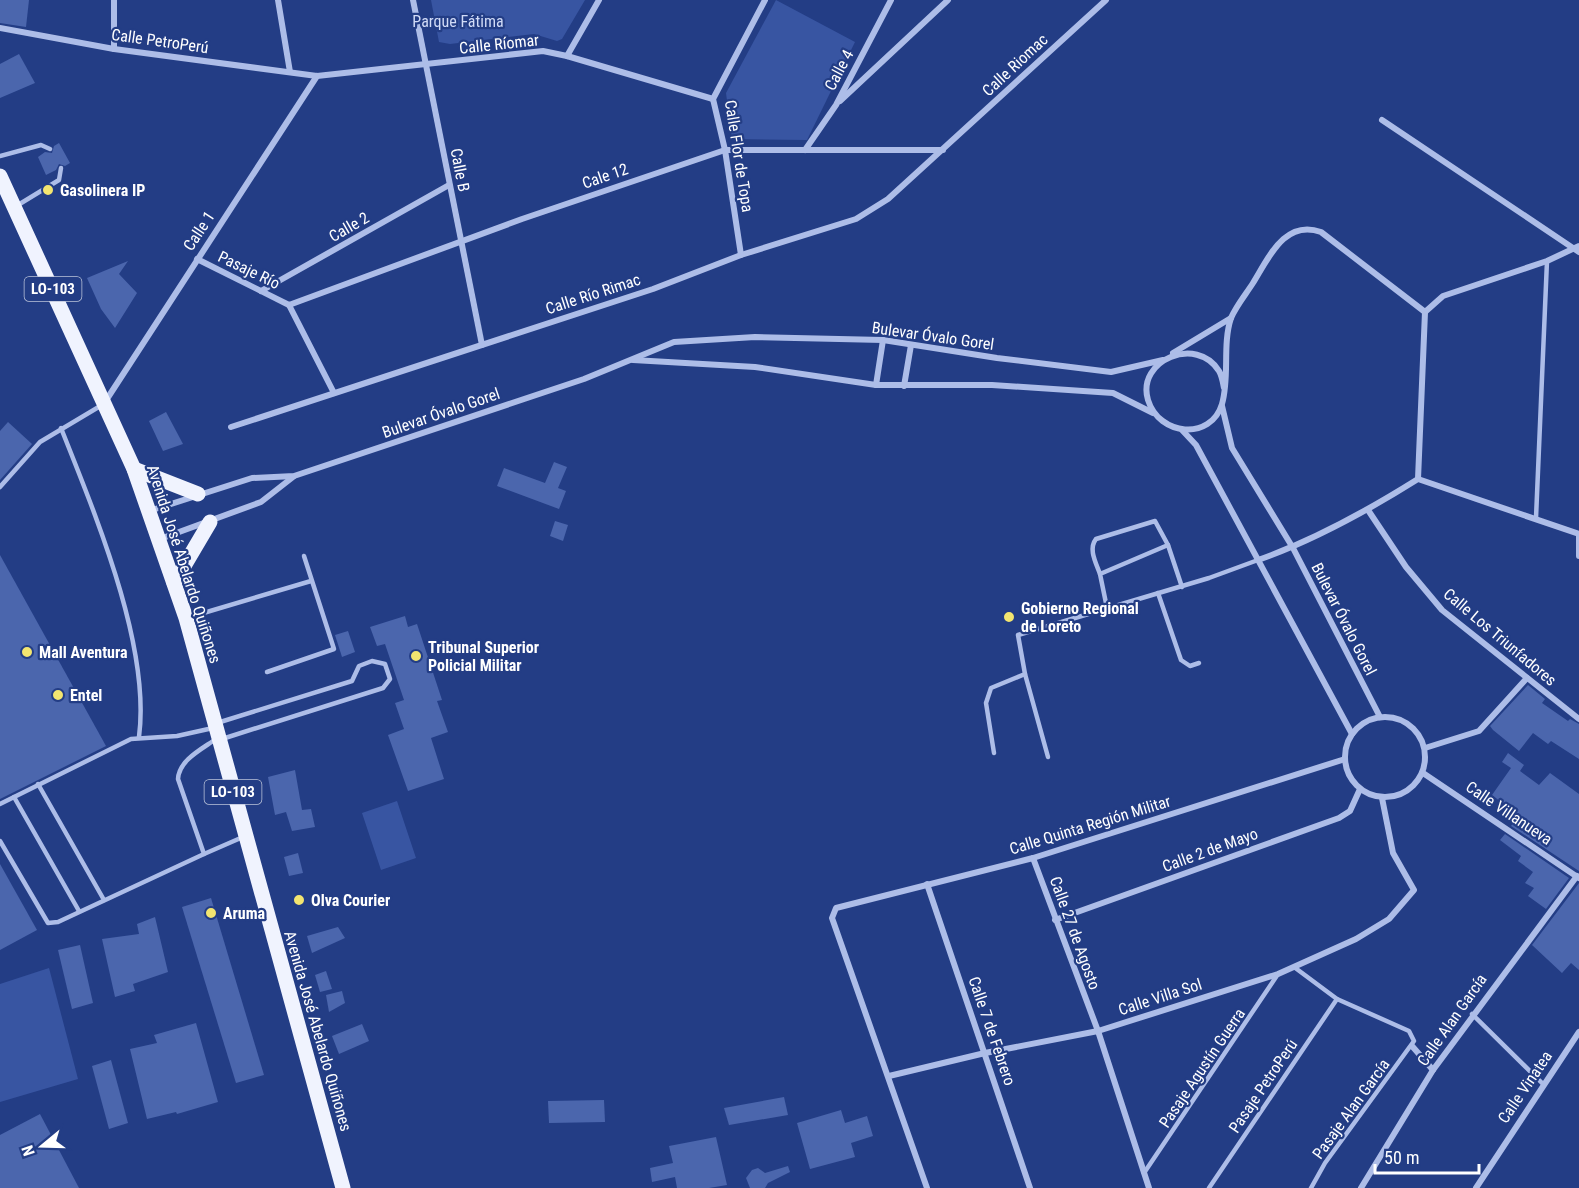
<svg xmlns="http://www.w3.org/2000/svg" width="1579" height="1188" viewBox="0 0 1579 1188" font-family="'Roboto Condensed',sans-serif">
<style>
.green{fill:#3855a2}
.building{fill:#4b66ad}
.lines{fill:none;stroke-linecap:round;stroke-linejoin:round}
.service{stroke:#adbde8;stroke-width:4.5}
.minor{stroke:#adbde8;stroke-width:6}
.primary{stroke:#f0f3fe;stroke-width:15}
.poi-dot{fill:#f3e570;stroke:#233d85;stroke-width:2}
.labels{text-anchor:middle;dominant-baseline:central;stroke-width:4.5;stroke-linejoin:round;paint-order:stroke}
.shield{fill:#233d85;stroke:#bdc5da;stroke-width:1.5}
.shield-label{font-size:15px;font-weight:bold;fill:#fff}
.park-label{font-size:16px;fill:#d1dbf7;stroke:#233d85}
.street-label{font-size:16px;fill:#fff;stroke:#233d85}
.poi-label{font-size:16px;font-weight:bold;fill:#fff;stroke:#233d85;text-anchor:start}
</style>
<rect width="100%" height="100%" fill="#233d85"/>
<g class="green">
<path d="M431,0H585L562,39L557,41L534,34L450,44L439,42Z"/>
<path d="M776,0L855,42L807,140L732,139L726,93Z"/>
<path d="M397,801L416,858L381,870L362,813Z"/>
<path d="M49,968L78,1079L0,1102V984Z"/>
</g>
<g class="building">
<path d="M0,0H29L26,27L0,23Z"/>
<path d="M19,54L35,83L0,98V64Z"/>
<path d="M59,143L70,163L65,166L59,164L56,170L46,175L38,157L45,152L52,153L54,146Z"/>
<path d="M128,261L119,274L137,293L115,328L101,309L87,278Z"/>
<path d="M166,412L183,444L163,451L149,421Z"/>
<path d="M8,422L32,444L0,480V431Z"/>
<path d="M554,462L567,467L558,488L566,491L559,509L497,486L504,468L545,483Z"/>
<path d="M555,521L568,525L563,541L550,536Z"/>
<path d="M0,555L106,746L0,799Z"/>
<path d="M405,616L408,627L417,624L442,700L437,701L448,732L431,738L444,779L408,791L388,735L404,729L395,703L404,700L385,644L377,646L370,627Z"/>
<path d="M348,631L355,652L342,657L335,635Z"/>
<path d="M1528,685L1545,699L1542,703L1568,721L1570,719L1579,724V759L1551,741L1548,744L1533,733L1519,751L1493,730L1490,726Z"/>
<path d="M1508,753L1524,765L1520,771L1539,785L1550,773L1579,794V871L1511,826L1517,818L1499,805L1501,802L1492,795L1511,768L1502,762Z"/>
<path d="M295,770L302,810L311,809L315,827L292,831L286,812L275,815L268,777Z"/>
<path d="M1505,834L1569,878L1546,909L1528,896L1534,888L1525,883L1533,872L1518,861L1521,856L1500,840Z"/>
<path d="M298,853L303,873L289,876L284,857Z"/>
<path d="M0,864L37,930L0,950Z"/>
<path d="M1579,883V970L1571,963L1562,973L1532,945Z"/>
<path d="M211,898L264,1075L236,1083L182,907Z"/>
<path d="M155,917L168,972L133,984L135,991L115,997L102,939L139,934L137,924Z"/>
<path d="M338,927L345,938L312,953L307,936Z"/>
<path d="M80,945L93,1003L72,1009L58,950Z"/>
<path d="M326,971L332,989L320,992L315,975Z"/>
<path d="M342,991L345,1003L329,1012L326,995Z"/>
<path d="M196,1023L218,1102L177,1114L176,1112L147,1119L130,1049L157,1043L154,1035Z"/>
<path d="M362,1024L369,1041L339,1054L332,1036Z"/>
<path d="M111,1060L128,1123L109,1129L92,1066Z"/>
<path d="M784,1097L788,1115L729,1125L724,1108Z"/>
<path d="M604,1100L605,1122L549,1123L548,1101Z"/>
<path d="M841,1110L845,1123L867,1116L873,1136L851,1143L855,1157L810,1169L797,1123Z"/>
<path d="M40,1114L79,1188H0V1135Z"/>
<path d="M716,1137L727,1185L709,1188H677L675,1177L652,1182L650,1168L673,1163L669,1146Z"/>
<path d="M788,1166L790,1172L768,1183L765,1188H750L746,1178L752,1170L758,1168L765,1173Z"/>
</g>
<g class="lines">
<g class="service">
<path d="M0,156L41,145L50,149"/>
<path d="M18,205L59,180L61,168"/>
<path d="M61,428C95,514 151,646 139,737"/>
<path d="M0,487L40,442L102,405"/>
<path d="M1536,518L1547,261"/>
<path d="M1100,574C1096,563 1088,549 1096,539L1155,521L1168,545"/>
<path d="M1158,593L1181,660L1190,666L1199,663"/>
<path d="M1107,608L1100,574L1168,545L1182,587"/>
<path d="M190,617L311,581"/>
<path d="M267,672L334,649L304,556"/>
<path d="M1025,674L1048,757"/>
<path d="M217,723L352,681L359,666L372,661L385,664L390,679L383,688L222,739"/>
<path d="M994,753L986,703L991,688L1025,674L1018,635L1209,578L1258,560"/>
<path d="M38,784L104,900"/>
<path d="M14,797L79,911"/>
<path d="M0,804L131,739L177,736L213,728"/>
<path d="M0,841L48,923L58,922L204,854L178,779C179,760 202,749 216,739"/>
<path d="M204,854L243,837"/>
<path d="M1294,967L1337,999L1409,1031L1414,1041L1325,1163L1311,1188"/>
<path d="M1472,1014L1543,1084"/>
<path d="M1144,1173L1278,974"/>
<path d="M1209,1188L1337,999"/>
</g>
<g class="minor">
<path d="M278,0L290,72"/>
<path d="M413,0L482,345"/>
<path d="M0,28L114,49L317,76L543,51L567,56L713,99"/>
<path d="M114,49V0"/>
<path d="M567,56L599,0"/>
<path d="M840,101L948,0"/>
<path d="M1382,120L1579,252"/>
<path d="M805,150L836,105L891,0"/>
<path d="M741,255L725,150L713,99L765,0"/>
<path d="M197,259L289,305"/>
<path d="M261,291L449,185"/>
<path d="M289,305L522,219L725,150H943"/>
<path d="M289,305L334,393"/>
<path d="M1173,353L1231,318"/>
<path d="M633,360L755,367L876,385H992L1113,393L1153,413"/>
<path d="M876,385L883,340"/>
<path d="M904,386L911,345"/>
<path d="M1224,388C1223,383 1222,376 1219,371C1197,335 1136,360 1148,400C1159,436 1211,441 1222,404C1230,377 1222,345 1231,318C1236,306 1246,294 1253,283C1269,257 1285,219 1321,232L1425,312"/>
<path d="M105,402L317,76"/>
<path d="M1222,406L1232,448L1293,548L1380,717"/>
<path d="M231,427L653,289L741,255L856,219L888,199L1106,0"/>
<path d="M1182,430L1196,445L1352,734"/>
<path d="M1418,479L1425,312L1443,296L1547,261L1579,246"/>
<path d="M1368,510L1406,567L1442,610L1579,719"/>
<path d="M149,511L252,478L294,476L584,379L674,342L755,337L883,340L997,358L1111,372L1163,360"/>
<path d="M1579,536V556"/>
<path d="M160,539L261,502L293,477"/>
<path d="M1258,560C1315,540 1367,511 1418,479L1579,534"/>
<circle cx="1385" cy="757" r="40"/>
<path d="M1425,748L1479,731L1527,678"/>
<path d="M1423,773L1579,878"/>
<path d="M1033,858L1098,1031L1149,1188"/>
<path d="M927,884L1030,1188"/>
<path d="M1055,920L1339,818L1350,811L1360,789"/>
<path d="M1412,1046L1433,1070"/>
<path d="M889,1076L985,1053L1098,1031L1278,974L1356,939L1389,919L1414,890L1393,853L1382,798"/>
<path d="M927,1188L832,918L836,908L1033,858L1345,759"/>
<path d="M1361,1188L1433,1070L1577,876"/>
<path d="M1476,1188L1579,1032"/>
</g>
<g class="primary">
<path d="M0,176L134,469L186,618L343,1188"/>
<path d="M134,469L198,494"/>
<path d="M174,583L210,522"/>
</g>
</g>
<g class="poi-dot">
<circle cx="48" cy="190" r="6"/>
<circle cx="1009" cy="617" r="6"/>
<circle cx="27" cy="652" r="6"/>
<circle cx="416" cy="656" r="6"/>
<circle cx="58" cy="695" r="6"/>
<circle cx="299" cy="900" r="6"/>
<circle cx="211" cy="913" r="6"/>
</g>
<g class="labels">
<g class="shield">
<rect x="24.5" y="277" width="57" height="24" rx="4.5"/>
<rect x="204.5" y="780" width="57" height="24" rx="4.5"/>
</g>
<g class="shield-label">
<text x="53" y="289">LO-103</text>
<text x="233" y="792">LO-103</text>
</g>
<g class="park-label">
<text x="458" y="21">Parque Fátima</text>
</g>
<g class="street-label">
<text transform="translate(160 41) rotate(8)">Calle PetroPerú</text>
<text transform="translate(499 44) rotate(-6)">Calle Ríomar</text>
<text transform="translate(1015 65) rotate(-43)">Calle Riomac</text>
<text transform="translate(839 70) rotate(-62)">Calle 4</text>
<text transform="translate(739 156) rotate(81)">Calle Flor de Topa</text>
<text transform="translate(460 170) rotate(79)">Calle B</text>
<text transform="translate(605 176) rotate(-19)">Cale 12</text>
<text transform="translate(349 227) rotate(-30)">Calle 2</text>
<text transform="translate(199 231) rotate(-57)">Calle 1</text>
<text transform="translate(249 270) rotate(26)">Pasaje Río</text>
<text transform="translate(593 294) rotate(-18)">Calle Río Rimac</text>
<text transform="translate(933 336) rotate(8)">Bulevar Óvalo Gorel</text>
<text transform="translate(441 413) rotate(-19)">Bulevar Óvalo Gorel</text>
<text transform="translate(184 564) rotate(72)">Avenida José Abelardo Quiñones</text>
<text transform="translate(1344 619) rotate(63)">Bulevar Óvalo Gorel</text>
<text transform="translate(1500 637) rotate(40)">Calle Los Triunfadores</text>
<text transform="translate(1509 813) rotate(34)">Calle Villanueva</text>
<text transform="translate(1090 825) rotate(-17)">Calle Quinta Región Militar</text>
<text transform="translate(1210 850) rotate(-20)">Calle 2 de Mayo</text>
<text transform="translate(1075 933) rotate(70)">Calle 27 de Agosto</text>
<text transform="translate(1160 997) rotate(-18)">Calle Villa Sol</text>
<text transform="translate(1452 1020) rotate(-55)">Calle Alan García</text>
<text transform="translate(318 1031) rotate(74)">Avenida José Abelardo Quiñones</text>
<text transform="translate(992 1031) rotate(71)">Calle 7 de Febrero</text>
<text transform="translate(1202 1068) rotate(-56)">Pasaje Agustín Guerra</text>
<text transform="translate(1263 1086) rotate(-56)">Pasaje PetroPerú</text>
<text transform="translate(1525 1087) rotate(-56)">Calle Vinatea</text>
<text transform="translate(1351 1109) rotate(-54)">Pasaje Alan García</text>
</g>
<g class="poi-label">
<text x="60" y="190">Gasolinera IP</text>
<text x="1021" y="608">Gobierno Regional<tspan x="1021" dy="18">de Loreto</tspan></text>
<text x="428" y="647">Tribunal Superior<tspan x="428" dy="18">Policial Militar</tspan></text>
<text x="39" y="652">Mall Aventura</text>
<text x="70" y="695">Entel</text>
<text x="311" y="900">Olva Courier</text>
<text x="223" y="913">Aruma</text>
</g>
</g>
<g transform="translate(42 1146) rotate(251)" stroke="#233d85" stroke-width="4.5" paint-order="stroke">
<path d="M0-4.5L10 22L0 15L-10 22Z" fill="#ffffff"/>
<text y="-9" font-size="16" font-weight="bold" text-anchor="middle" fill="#ffffff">N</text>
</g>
<path d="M1375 1164v9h104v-9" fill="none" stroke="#ffffff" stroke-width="3"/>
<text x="1384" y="1164" font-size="18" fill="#ffffff" stroke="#233d85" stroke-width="4.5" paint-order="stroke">50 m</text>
</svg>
